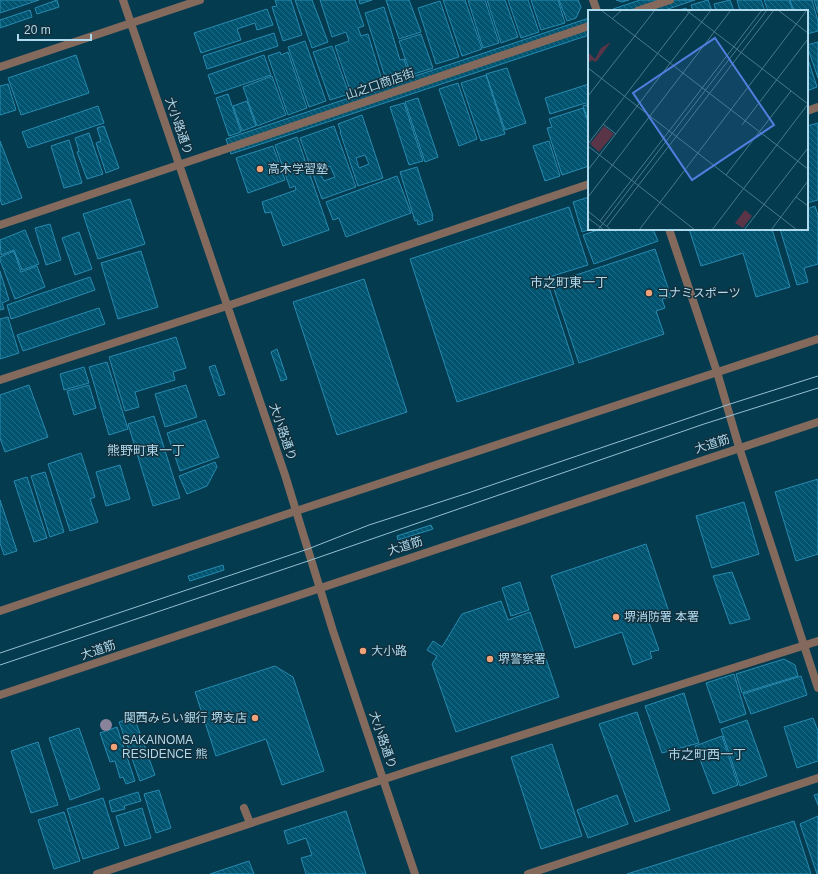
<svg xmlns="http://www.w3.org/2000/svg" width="818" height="874" viewBox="0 0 818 874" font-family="Arial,'Noto Sans JP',sans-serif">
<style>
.building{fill:url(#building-back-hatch);stroke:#288ab0;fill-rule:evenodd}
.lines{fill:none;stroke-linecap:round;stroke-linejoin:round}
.service{stroke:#836a5d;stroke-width:8}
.pedestrian{stroke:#836a5d;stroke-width:8}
.minor{stroke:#836a5d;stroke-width:8}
.tertiary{stroke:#836a5d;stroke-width:8}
.tram{stroke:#93bfd3;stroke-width:1}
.tree{fill:#89849b}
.poi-dot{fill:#f0a279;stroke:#13303c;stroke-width:1.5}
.labels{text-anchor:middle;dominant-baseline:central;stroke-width:3;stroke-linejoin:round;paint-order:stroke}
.street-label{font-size:12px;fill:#afd9ed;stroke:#13303c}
.poi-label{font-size:12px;fill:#afd9ed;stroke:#13303c;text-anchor:start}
.neighbourhood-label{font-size:13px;fill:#afd9ed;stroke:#13303c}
.inset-road{fill:none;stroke:#497a8e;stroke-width:1}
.view{fill:#507fdf;fill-opacity:0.15;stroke:#507fdf;stroke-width:2}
.inset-edge{fill:none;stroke:#afd9ed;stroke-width:2}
</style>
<defs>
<pattern id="building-back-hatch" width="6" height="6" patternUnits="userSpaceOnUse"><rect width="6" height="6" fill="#005470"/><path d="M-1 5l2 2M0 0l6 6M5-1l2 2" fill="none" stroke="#236c85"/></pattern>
</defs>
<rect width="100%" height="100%" fill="#053b4f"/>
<g class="building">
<path d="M0,0H39L0,13Z"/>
<path d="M57,0L59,7L37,14L35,8Z"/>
<path d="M275,0H291L302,35L283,41L272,7L277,6Z"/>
<path d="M295,0H312L328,42L312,48Z"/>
<path d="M320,0H355L364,26L358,28L361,36L368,34L382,80L350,90L335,46L349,41L346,32L332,37Z"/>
<path d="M359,0H372L360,4Z"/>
<path d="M386,0H409L421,32L399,39Z"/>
<path d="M443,0H465L482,49L462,56Z"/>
<path d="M468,0H485L499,43L483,48Z"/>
<path d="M487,0H505L518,37L501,43Z"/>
<path d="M508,0H528L539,32L521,38Z"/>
<path d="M531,0H558L565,23L541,30Z"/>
<path d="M559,0H578L581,7L576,18L567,21Z"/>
<path d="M616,0H629L622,2Z"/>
<path d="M640,0H695L662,11H614L613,9Z"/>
<path d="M708,0L712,11H693L691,5Z"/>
<path d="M730,0L734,11H716L714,4Z"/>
<path d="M737,0H761L765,11H740Z"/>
<path d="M764,0H789L793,11H768Z"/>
<path d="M790,0H812L818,21V31L807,34V11H794Z"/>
<path d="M814,0H818V13Z"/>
<path d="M440,1L459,57L436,64L418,8Z"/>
<path d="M384,7L400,60L404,59L408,73L386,80L365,13Z"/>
<path d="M686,8L687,11H676Z"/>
<path d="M267,9L273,25L257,30L255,23L237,29L241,40L201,53L194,33Z"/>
<path d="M30,10L32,17L0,28V20Z"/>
<path d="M589,18V35L231,154L226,139Z"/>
<path d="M274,33L278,46L207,69L203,56Z"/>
<path d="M421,34L433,68L411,75L399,41Z"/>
<path d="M305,41L326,101L309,107L288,47Z"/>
<path d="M818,42V78L807,46V45Z"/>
<path d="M332,46L349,94L330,100L313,52Z"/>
<path d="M280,52L281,55L288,52L307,108L288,115L268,56Z"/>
<path d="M76,55L89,93L21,115L8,78Z"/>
<path d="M264,55L271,75L215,94L208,75Z"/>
<path d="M807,56L817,87L807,91Z"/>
<path d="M507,68L526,123L505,130L486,74Z"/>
<path d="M486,75L505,134L481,141L461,83Z"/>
<path d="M272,76L286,115L257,126L243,87Z"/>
<path d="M458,83L477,139L459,146L439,89Z"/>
<path d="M8,84L16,110L0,115V86Z"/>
<path d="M589,84V102L550,114L545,98Z"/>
<path d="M228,94L241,132L229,136L216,98Z"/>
<path d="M418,98L438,157L425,162L405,102Z"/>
<path d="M247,101L256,126L242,131L233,106Z"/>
<path d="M404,103L423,161L409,165L390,107Z"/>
<path d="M589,104V123L583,106Z"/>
<path d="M98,106L104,123L28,148L22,132Z"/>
<path d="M583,108L589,125V130L587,131L589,137V166L562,175L547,128L552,127L549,119Z"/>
<path d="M362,115L383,178L358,186L340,132H341L338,124ZM365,155L369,164L359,168L356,158Z"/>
<path d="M818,123V200L807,203V126Z"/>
<path d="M104,126L119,168L106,173L96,143L101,141L97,128Z"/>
<path d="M334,126L356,187L322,199L300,138ZM330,166L335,177L324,181L319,171Z"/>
<path d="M89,133L103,174L87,179L77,152L79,151L75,138Z"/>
<path d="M297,137L329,230L283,246L271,212L265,213L262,202L296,190L295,186L290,188L275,145Z"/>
<path d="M69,140L82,183L64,188L51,146Z"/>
<path d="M0,141L22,198L2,205L0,199Z"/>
<path d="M549,141L560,176L545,181L533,146Z"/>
<path d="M273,146L285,180L248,193L236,158Z"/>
<path d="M417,167L433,216L432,217L433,220L418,225L417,220L415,221L400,172Z"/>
<path d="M397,176L411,213L346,237L339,218L333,220L326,202Z"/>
<path d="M589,197V229H592L582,232L573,202Z"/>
<path d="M130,199L145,244L98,259L83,214Z"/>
<path d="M815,206L818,215V264L804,268L808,282L797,285L780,229H807V209Z"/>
<path d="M569,207L588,265L546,278L574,364L457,402L410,259Z"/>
<path d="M50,224L61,260L46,265L35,228Z"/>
<path d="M601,229H653L658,241L594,264L583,235Z"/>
<path d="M689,229H772L790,287L756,297L743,253L701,266Z"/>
<path d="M25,230L39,264L22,270L14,250L1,255L0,240Z"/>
<path d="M79,232L92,269L75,275L62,238Z"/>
<path d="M655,249L671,297L662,299L665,308L656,311L664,334L579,363L552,283Z"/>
<path d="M14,251L21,272L37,266L45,287L15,299L0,260V257Z"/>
<path d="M141,251L158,307L118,319L101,263Z"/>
<path d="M0,271L9,300L2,303L4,309L0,310Z"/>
<path d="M90,277L95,290L11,319L7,305Z"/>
<path d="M364,279L407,412L337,435L293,302Z"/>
<path d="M99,308L105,324L23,351L17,335Z"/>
<path d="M8,317L19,353L0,359V319Z"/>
<path d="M176,337L186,368L173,372L175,380L135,392L139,407L125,411L109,357Z"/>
<path d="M277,349L287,379L281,381L271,352Z"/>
<path d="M107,362L128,429L109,435L89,367Z"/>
<path d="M215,365L225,394L219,396L209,367Z"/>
<path d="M84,367L89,383L64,390L60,374Z"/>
<path d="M29,385L48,437L5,452L0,438V395Z"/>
<path d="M89,385L96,408L74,415L67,391Z"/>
<path d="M186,385L197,417L165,427L155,394Z"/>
<path d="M154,416L180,498L153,506L128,424Z"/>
<path d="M205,420L219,457L180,471L167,433Z"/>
<path d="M81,453L95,497L90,499L98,522L70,531L48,464Z"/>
<path d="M215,462L217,467L207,486L187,494L179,476Z"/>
<path d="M120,465L130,499L106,506L96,472Z"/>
<path d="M45,472L64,532L50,537L31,476Z"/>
<path d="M27,477L47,538L34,542L14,481Z"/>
<path d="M818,479V554L796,561L775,492Z"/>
<path d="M0,500L17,551L4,555L0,543Z"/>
<path d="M744,502L759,554L712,568L696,516Z"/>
<path d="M431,525L433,529L398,540L397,536Z"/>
<path d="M646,544L670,615L649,622L659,650L650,652L652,658L633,665L622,632L575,648L551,576Z"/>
<path d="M223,565L224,570L190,581L188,576Z"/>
<path d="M732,572L750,619L730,624L713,576Z"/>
<path d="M520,582L529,610L511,616L502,588Z"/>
<path d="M501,601L508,620L530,612L559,697L456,732L432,664L437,656L427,650L433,641L442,647L462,614Z"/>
<path d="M784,659L795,665L798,676L742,693L736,674Z"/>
<path d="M275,666L293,677L324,771L282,785L266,739L216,756L195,692Z"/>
<path d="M734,674L746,714L720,723L706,683Z"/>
<path d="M801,676L807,695L751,714L743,694Z"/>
<path d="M684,693L699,743L662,753L645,706Z"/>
<path d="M637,712L670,810L635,822L599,724Z"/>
<path d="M134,717L155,775L140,781L119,722Z"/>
<path d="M813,718L818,731V761L797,768L784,727Z"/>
<path d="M747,720L767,776L740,786L721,729Z"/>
<path d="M117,727L135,781L126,784L123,777L120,778L115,761L110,762L100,733Z"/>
<path d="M79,728L100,789L70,800L49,738Z"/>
<path d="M722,736L738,785L713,794L695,746Z"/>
<path d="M38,742L58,805L31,813L11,751Z"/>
<path d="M552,744L582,836L541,849L511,757Z"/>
<path d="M159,790L171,828L156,833L144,794Z"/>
<path d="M138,792L141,801L124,806L125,809L112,812L109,801Z"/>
<path d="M818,794V805L814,795Z"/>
<path d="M617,795L628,824L588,838L577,810Z"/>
<path d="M103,798L119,848L83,859L67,809Z"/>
<path d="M142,808L151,838L125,846L116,816Z"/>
<path d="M346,811L366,874H306L301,858L312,855L306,838L288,844L284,831Z"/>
<path d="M64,812L80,861L54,869L38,820Z"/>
<path d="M818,816V874H817L800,824Z"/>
<path d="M794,821L811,874H627Z"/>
<path d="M249,861L254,874H210Z"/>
</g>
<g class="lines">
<path class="service" d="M244,808L250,823"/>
<g class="pedestrian">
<path d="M637,11L670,0"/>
<path d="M217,152L589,26"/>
</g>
<g class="minor">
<path d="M593,0L597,11"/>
<path d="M0,67L200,0"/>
<path d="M807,111L818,107"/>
<path d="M0,225L217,152"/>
<path d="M669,229L717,372L739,447L818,688"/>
<path d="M0,380L227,306L589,184"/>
<path d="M97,874L415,769L818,641"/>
<path d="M528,874L818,778"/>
</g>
<g class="tertiary">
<path d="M123,0L285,475L333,631L415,874"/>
<path d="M0,611L296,511L818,339"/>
<path d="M0,695L818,422"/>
</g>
<g class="tram">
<path d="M0,653L308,549L369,525L468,493L727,405L818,376"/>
<path d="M0,665L311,560L704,424L818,388"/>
</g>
</g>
<circle class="tree" cx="106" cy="725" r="6"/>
<g class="poi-dot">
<circle cx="260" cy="169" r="4"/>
<circle cx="649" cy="293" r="4"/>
<circle cx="616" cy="617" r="4"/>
<circle cx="363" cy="651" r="4"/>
<circle cx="490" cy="659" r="4"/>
<circle cx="255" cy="718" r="4"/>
<circle cx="114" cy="747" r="4"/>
</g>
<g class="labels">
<g class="street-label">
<text transform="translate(380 84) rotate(-19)">山之口商店街</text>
<text transform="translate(179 126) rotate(71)">大小路通り</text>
<text transform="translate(283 432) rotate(71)">大小路通り</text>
<text transform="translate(712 444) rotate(-18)">大道筋</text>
<text transform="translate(405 546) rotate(-18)">大道筋</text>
<text transform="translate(98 650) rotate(-19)">大道筋</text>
<text transform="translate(383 740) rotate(71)">大小路通り</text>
</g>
<g class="poi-label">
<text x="268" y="169">高木学習塾</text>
<text x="657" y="293">コナミスポーツ</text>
<text x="624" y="617">堺消防署 本署</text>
<text x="371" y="651">大小路</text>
<text x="498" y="659">堺警察署</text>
<text x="247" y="718" text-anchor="end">関西みらい銀行 堺支店</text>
<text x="122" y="740">SAKAINOMA<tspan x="122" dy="14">RESIDENCE 熊</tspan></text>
</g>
<g class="neighbourhood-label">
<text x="569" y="282">市之町東一丁</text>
<text x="146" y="450">熊野町東一丁</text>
<text x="707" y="754">市之町西一丁</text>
</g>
</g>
<g transform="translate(588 10)">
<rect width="220" height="220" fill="#053b4f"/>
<path d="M16,116L26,124L11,142L2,134Z" fill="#5a3548"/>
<path d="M23,32L8,52L4,50L0,53V42L7,49L13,38Z" fill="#5a3548"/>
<path d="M157,200L164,206L155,218L147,213Z" fill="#5a3548"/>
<path class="inset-road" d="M13,0L220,159M98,0L220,94M190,0L220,23M24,9L34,0M0,58L209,220M0,86L67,0M15,114L28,124M154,115L220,29M0,134L103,0M0,136L107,220M0,160L123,0M138,165L203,81M0,187L143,0M208,187L220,196M0,201L23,220M0,208L16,220M12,211L174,0M19,216L186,0M10,220L179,0M51,220L219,0M124,220L220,94M156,220L220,138M183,220L220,171"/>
<path class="view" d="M127,28L186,115L104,170L45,83Z"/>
<rect width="220" height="220" class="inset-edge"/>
</g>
<path d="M18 34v6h73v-6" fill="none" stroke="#afd9ed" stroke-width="2"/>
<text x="24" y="34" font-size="12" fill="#afd9ed" stroke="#13303c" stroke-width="3" paint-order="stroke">20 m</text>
</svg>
